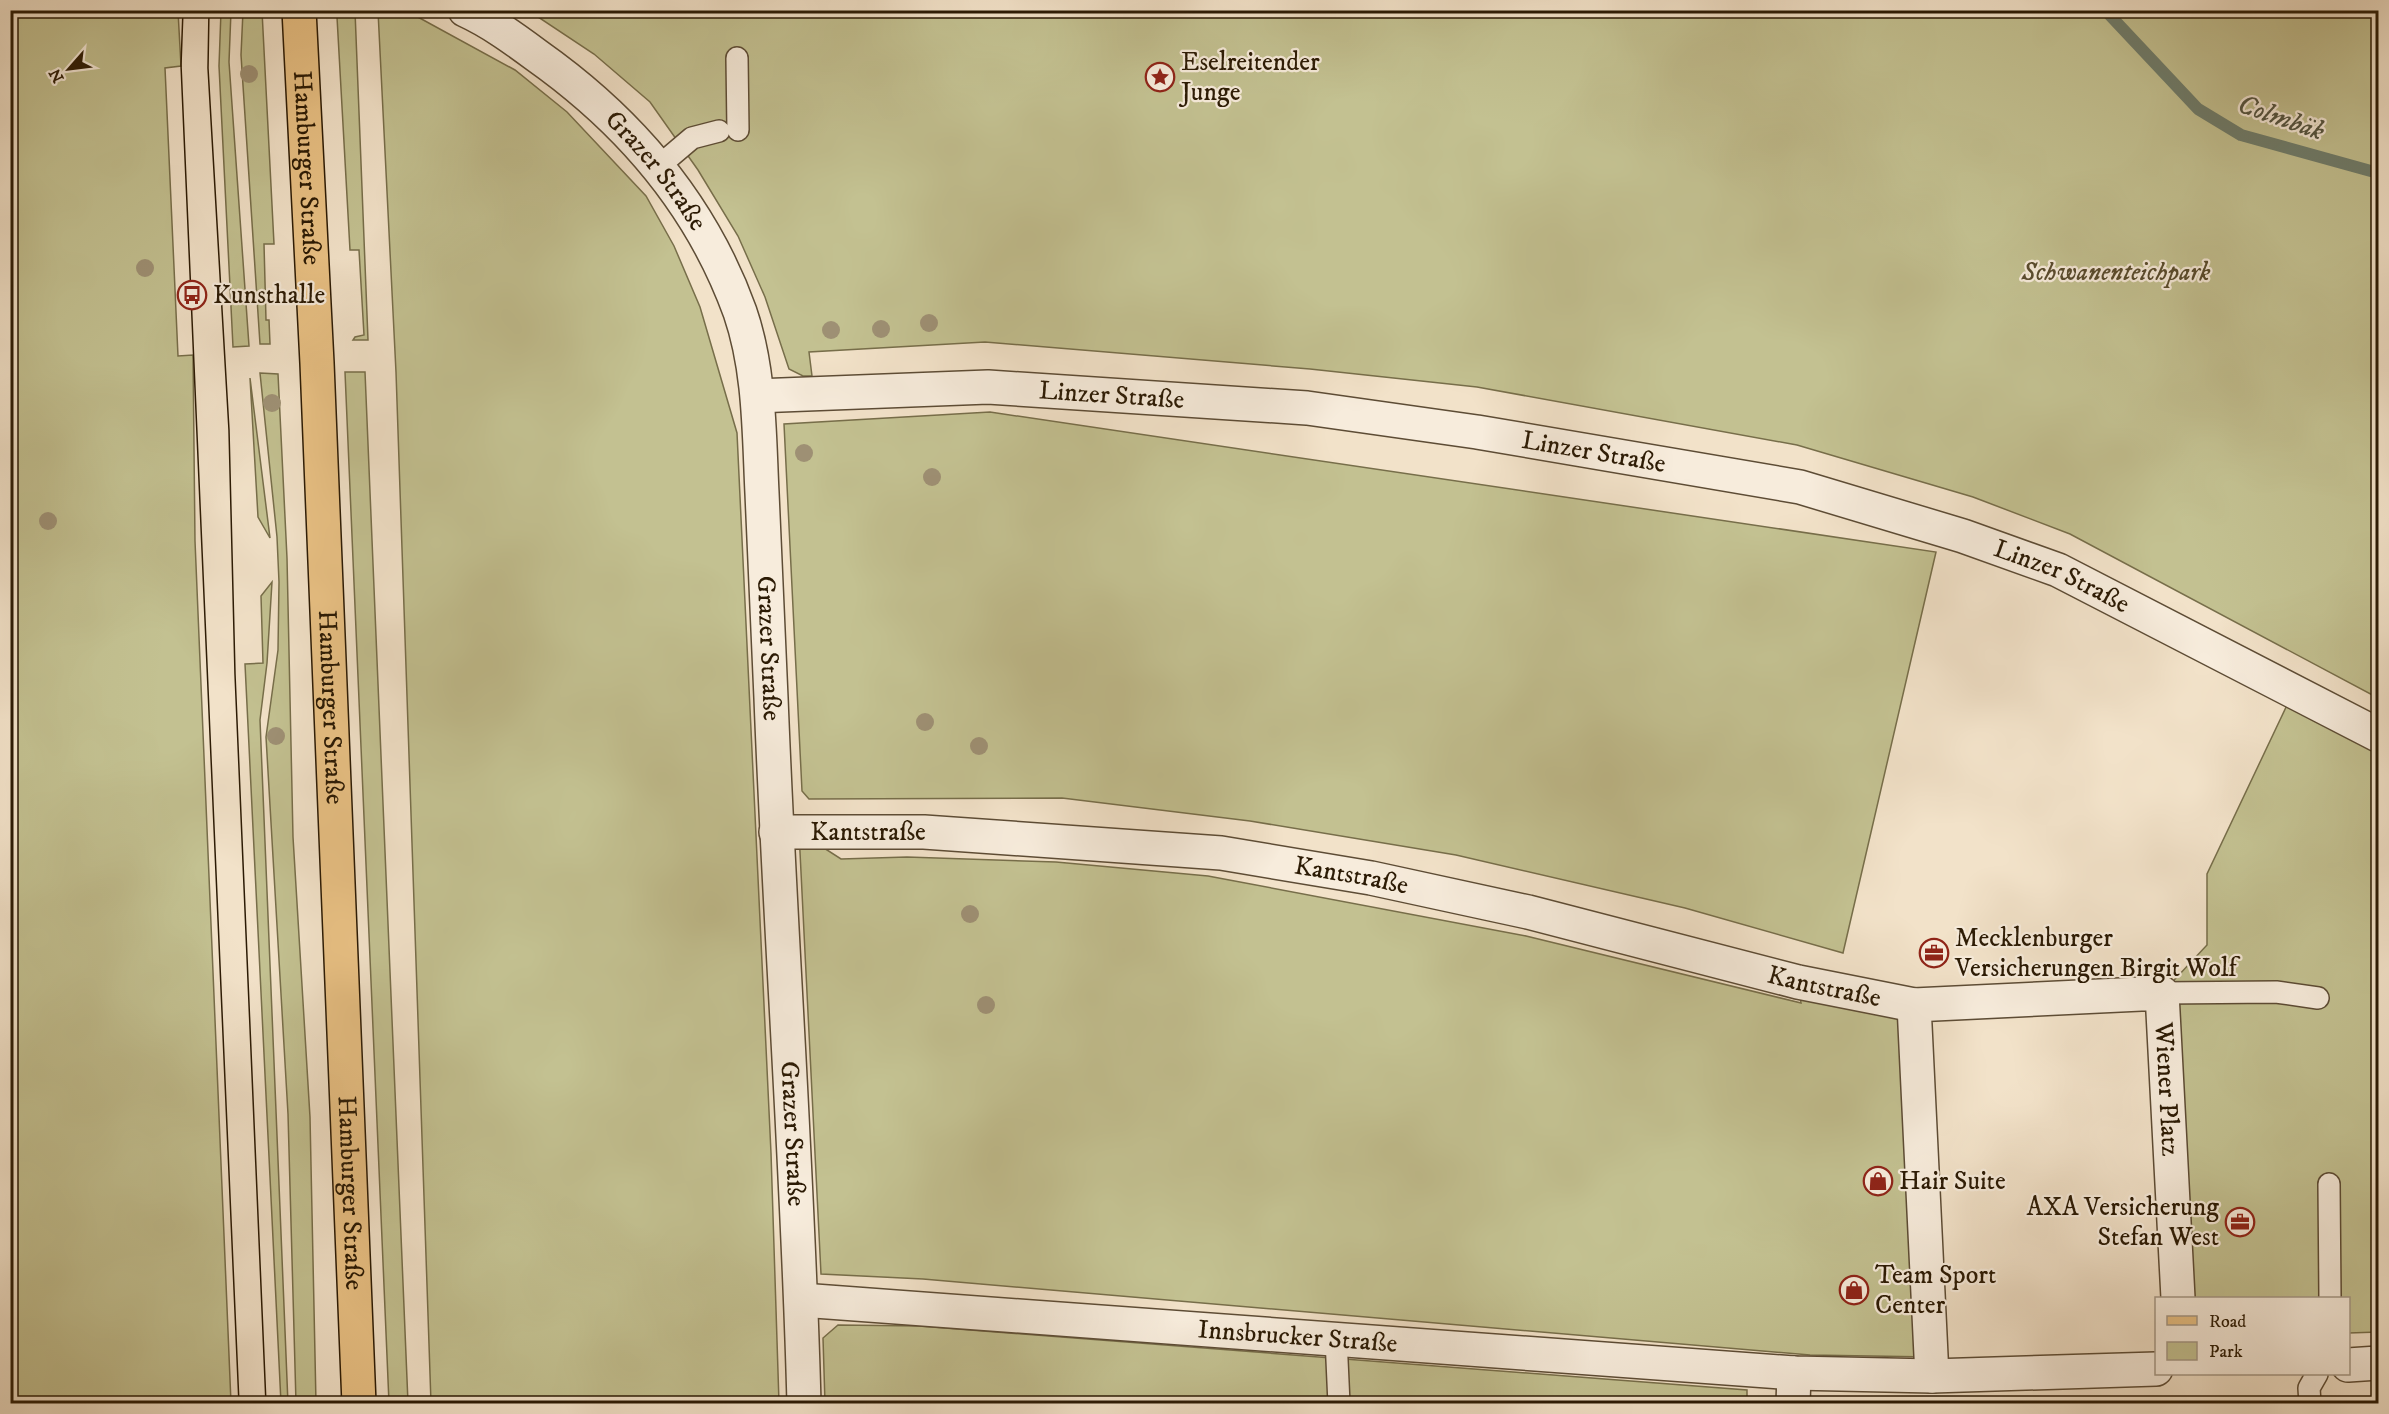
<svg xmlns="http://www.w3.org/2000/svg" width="2389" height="1414" viewBox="0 0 2389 1414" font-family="'IM FELL DW Pica',serif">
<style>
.green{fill:#c3c191;stroke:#776e4a;stroke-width:1.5}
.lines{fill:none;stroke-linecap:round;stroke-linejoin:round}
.stream{stroke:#6f7d6c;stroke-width:12}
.lane-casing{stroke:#5d4c35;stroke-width:24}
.street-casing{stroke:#5d4c35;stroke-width:36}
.primary-casing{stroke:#2b1a04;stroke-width:36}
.lane{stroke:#f7ecdc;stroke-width:21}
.street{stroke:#f7ecdc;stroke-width:33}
.primary{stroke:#e9c184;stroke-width:33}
.tram{stroke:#2b1a04;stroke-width:1.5}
.tree{fill:#9e9074}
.labels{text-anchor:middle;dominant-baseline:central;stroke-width:4.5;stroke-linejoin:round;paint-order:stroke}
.poi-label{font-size:26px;fill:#2b1a04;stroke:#f7ecdc;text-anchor:start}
.street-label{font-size:26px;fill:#2b1a04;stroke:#f7ecdc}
.park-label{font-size:26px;font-style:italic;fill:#594c2e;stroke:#f7ecdc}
.water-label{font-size:27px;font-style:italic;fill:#535441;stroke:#f7ecdc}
</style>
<rect width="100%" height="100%" fill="#f2e2c9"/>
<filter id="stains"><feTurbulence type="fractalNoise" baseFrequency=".00333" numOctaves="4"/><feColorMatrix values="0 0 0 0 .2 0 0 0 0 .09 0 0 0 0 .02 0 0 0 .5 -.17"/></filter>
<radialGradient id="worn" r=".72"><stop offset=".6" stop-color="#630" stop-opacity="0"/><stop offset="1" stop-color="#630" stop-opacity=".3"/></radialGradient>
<g class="green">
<path d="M344,10L355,11L368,340H353L355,337L364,335L359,250H350L337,17Z"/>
<path d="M405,10L515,70L567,112L646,196L674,246L700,307L737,433L771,1153L779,1403H431L396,372L378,11Z"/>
<path d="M10,11H178L181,66L165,68L178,356L193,355L195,541L231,1403H11Z"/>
<path d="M221,11H231L229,62L249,346L233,347L219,66Z"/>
<path d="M243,11H262L274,244H264L266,320H269L270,344H260L241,55Z"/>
<path d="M529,11H2378V698L2070,534L1973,497L1797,445L1477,387L1310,369L985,342L809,352L812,376H803L789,369L765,297L738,236L698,170L650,102L594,54Z"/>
<path d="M345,372H365L408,1403H389Z"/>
<path d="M260,373L278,374L287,558L293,837L310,1117L316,1403H296L288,1114L266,737L278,650L279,582L277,537Z"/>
<path d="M250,378L270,538L258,517Z"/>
<path d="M990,412L1936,552L1843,953L1685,908L1456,855L1250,821L1062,798L809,799L802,791L784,424Z"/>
<path d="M272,582L267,663L260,720L288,1404L281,1403L245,664L263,663L261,596Z"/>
<path d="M2288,703L2378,751V1332L2349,1333L2348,1298H2178L2162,993L2207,945V874Z"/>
<path d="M799,832L841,859L907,857L1056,862L1208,876L1526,936L1801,1003L1798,982L1914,1005L1931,1357L1810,1355L923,1279L821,1274Z"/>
<path d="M838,1325L919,1326L1747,1390V1403H825L823,1338Z"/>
</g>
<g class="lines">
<path class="stream" d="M2105,10L2198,109L2241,135L2378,173"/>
<g class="lane-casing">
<g id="lane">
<path d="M737,58L738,130"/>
<path d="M659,166L692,138L719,131"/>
<path d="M2162,993L2276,992L2318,998"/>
<path d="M2329,1184L2330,1298"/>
<path d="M1336,1338L1339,1404"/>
<path d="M2310,1404L2309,1388L2317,1374"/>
</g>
</g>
<g class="street-casing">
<g id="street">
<path id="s1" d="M465,10C491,22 513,38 536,55C628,120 701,204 740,312C760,370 759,433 762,493C765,561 768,629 771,698C780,933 798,1168 804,1404"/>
<path id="s2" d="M758,396L988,387L1307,408L1477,432L1800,487L1963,536L2058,570L2378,735"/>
<path id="s3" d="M776,832H924L1221,853L1371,878L1528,912L1798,982L1914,1005"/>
<path id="s4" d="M801,1300L1794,1373L1932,1376L2156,1369"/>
<path d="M2348,1365L2378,1363"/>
<path id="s5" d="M1932,1376L1914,1005L2162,993L2178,1298"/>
<path d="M1793,1404L1794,1373"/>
</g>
</g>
<g class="primary-casing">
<g id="primary">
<path id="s6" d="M299,10L317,363L359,1404"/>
</g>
</g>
<use href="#lane" class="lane"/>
<use href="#street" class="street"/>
<use href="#primary" class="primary"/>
<g class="tram">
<path d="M183,10L181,65L239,1404"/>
<path d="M209,10L208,68L229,430L235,674L266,1404"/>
</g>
</g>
<g class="tree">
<circle cx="249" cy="74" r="9"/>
<circle cx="145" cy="268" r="9"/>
<circle cx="929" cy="323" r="9"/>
<circle cx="881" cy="329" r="9"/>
<circle cx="831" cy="330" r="9"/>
<circle cx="272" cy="403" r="9"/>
<circle cx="804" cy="453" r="9"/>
<circle cx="932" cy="477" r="9"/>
<circle cx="48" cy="521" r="9"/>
<circle cx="925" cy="722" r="9"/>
<circle cx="276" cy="736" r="9"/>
<circle cx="979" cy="746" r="9"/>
<circle cx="970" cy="914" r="9"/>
<circle cx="986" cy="1005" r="9"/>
</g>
<defs>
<g id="sight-ring" transform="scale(1.5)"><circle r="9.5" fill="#f7ecdc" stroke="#8f2418" stroke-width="1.5"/><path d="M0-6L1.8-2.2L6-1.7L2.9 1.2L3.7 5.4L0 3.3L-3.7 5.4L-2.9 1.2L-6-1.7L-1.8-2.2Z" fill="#8f2418"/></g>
<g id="bus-ring" transform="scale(1.5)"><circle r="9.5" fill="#f7ecdc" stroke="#8f2418" stroke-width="1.5"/><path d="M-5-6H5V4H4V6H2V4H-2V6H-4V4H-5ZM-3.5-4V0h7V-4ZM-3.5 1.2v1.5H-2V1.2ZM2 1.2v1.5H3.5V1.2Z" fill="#8f2418"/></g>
<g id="office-ring" transform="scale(1.5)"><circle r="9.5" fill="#f7ecdc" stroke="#8f2418" stroke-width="1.5"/><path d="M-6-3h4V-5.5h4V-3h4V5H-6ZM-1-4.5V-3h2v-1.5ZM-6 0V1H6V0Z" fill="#8f2418"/></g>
<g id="shop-ring" transform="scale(1.5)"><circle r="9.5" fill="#f7ecdc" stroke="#8f2418" stroke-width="1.5"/><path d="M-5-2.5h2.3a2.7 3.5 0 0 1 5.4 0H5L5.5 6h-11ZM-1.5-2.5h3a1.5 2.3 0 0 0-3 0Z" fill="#8f2418"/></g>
</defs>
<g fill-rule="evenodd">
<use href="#sight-ring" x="1160" y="77"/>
<use href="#bus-ring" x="192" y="295"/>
<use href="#office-ring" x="1934" y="953"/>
<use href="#shop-ring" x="1878" y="1181"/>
<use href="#office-ring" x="2240" y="1222"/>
<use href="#shop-ring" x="1854" y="1290"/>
</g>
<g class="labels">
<g class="poi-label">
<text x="1181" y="62">Eselreitender<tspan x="1181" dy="30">Junge</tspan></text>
<text x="213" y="295">Kunsthalle</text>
<text x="1955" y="938">Mecklenburger<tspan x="1955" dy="30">Versicherungen Birgit Wolf</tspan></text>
<text x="1899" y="1181">Hair Suite</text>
<text x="2219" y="1207" text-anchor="end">AXA Versicherung<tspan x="2219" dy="30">Stefan West</tspan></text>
<text x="1875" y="1275">Team Sport<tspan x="1875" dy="30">Center</tspan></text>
</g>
<g class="street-label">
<text stroke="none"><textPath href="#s6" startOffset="158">Hamburger Straße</textPath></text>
<text stroke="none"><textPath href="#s1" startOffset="252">Grazer Straße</textPath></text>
<text stroke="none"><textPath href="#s2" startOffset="354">Linzer Straße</textPath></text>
<text stroke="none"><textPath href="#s2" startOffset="840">Linzer Straße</textPath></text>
<text stroke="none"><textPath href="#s2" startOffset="1326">Linzer Straße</textPath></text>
<text stroke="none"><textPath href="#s1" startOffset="756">Grazer Straße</textPath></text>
<text stroke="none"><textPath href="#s6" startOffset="698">Hamburger Straße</textPath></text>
<text stroke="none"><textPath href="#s3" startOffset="92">Kantstraße</textPath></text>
<text stroke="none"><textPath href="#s3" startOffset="578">Kantstraße</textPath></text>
<text stroke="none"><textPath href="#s3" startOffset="1064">Kantstraße</textPath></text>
<text stroke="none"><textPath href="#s5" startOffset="716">Wiener Platz</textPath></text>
<text stroke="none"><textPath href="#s1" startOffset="1242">Grazer Straße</textPath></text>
<text stroke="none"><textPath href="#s6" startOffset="1184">Hamburger Straße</textPath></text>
<text stroke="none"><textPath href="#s4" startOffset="498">Innsbrucker Straße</textPath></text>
</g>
<g class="park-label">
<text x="2116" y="272">Schwanenteichpark</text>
</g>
<g class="water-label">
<text transform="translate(2281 118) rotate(19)">Colmbäk</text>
</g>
</g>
<rect width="2389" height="1414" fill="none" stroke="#f2e2c9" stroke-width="36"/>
<rect x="12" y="12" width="2365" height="1390" fill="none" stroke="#2b1a04" stroke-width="3"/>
<rect x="18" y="18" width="2353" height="1378" fill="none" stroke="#2b1a04" stroke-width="1.5"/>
<rect x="2155" y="1297" width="195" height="78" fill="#f7ecdc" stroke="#a59886" stroke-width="1.5"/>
<rect x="2167" y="1316" width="30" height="9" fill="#e9c184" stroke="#a59886" stroke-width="1.5"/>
<text x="2209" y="1327" font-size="18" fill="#2b1a04">Road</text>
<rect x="2167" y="1342" width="30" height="18" fill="#c3c191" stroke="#a59886" stroke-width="1.5"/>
<text x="2209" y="1357" font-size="18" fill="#2b1a04">Park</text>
<g transform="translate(69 69) rotate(242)" stroke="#f7ecdc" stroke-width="4.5" paint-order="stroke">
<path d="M0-4.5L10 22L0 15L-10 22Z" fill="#2b1a04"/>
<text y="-9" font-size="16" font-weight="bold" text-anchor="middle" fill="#2b1a04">N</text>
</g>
<rect width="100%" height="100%" filter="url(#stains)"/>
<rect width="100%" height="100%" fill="url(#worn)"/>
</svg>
